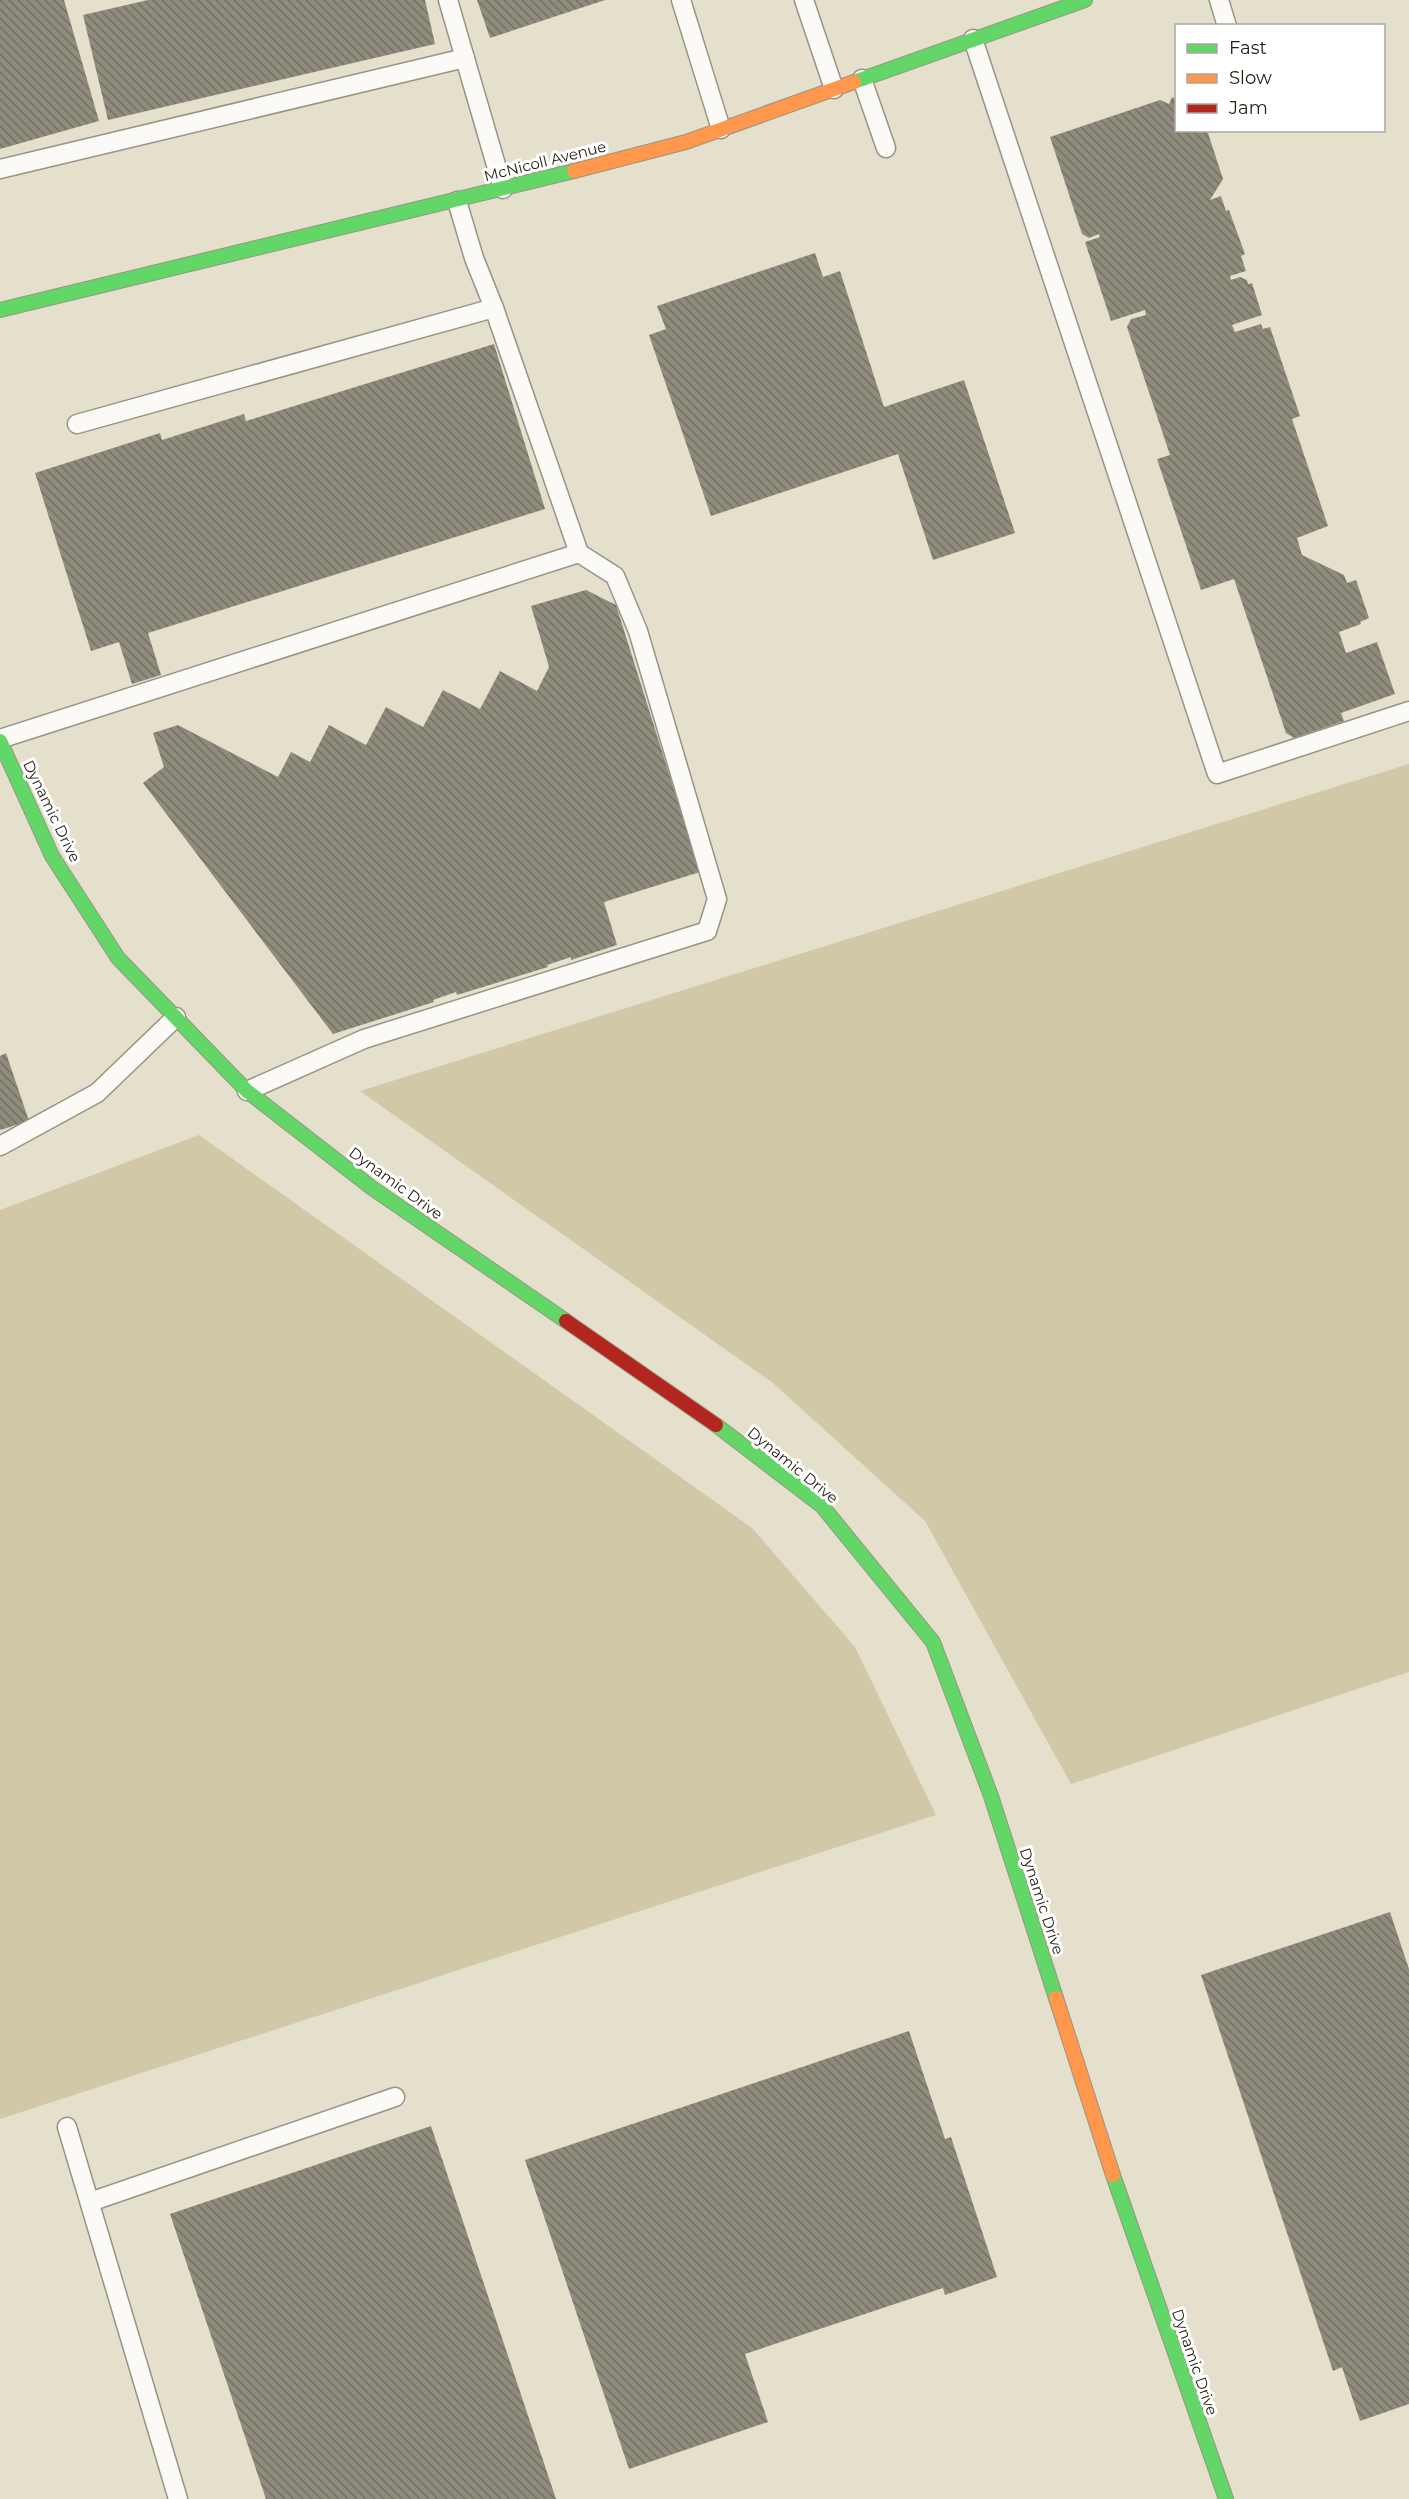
<svg xmlns="http://www.w3.org/2000/svg" width="1409" height="2499" viewBox="0 0 1409 2499" font-family="Montserrat,sans-serif">
<style>
.green{fill:#d0c8a6}
.building{fill:url(#building-back-hatch)}
.lines{fill:none;stroke-linecap:round;stroke-linejoin:round}
.lane-casing{stroke:#989485;stroke-width:21}
.fast-casing{stroke:#989485;stroke-width:16}
.slow-casing{stroke:#989485;stroke-width:16}
.jam-casing{stroke:#989485;stroke-width:16}
.lane{stroke:#fbfaf7;stroke-width:18}
.fast{stroke:#63d668;stroke-width:14}
.slow{stroke:#ff974d;stroke-width:14}
.jam{stroke:#b3261e;stroke-width:14}
.labels{text-anchor:middle;dominant-baseline:central;stroke-width:6;stroke-linejoin:round;paint-order:stroke}
.street-label{font-size:15px;fill:#252214;stroke:#fff}
</style>
<defs>
<pattern id="building-back-hatch" width="6" height="6" patternUnits="userSpaceOnUse" patternTransform="scale(1.5)"><rect width="6" height="6" fill="#8f8c7d"/><path d="M-1 5l2 2M0 0l6 6M5-1l2 2" fill="none" stroke="#757265"/></pattern>
</defs>
<rect width="100%" height="100%" fill="#e4e0cc"/>
<g class="green">
<path d="M1409,764V1672L1071,1784L925,1521L773,1383L360,1091Z"/>
<path d="M199,1135L752,1528L855,1647L936,1815L0,2119V1210Z"/>
</g>
<g class="building">
<path d="M0,0H64L99,121L0,149Z"/>
<path d="M148,0H425L435,44L108,120L83,15Z"/>
<path d="M477,0H605L490,38Z"/>
<path d="M1172,97L1176,99V130H1207L1223,179L1210,200L1221,196L1226,211L1229,210L1245,254L1241,256L1246,271L1230,276L1231,280L1240,277L1247,280L1248,284L1252,283L1262,315L1232,325L1235,332L1261,324L1263,329L1270,327L1300,416L1292,419L1328,526L1297,538L1302,555L1344,575L1347,583L1356,580L1369,618L1360,622L1361,624L1339,632L1346,653L1377,642L1395,694L1341,713L1344,721L1294,738L1286,733L1234,579L1201,590L1157,459L1170,455L1127,327L1131,319L1146,315L1145,310L1111,321L1085,242L1100,237L1099,234L1089,238L1082,234L1050,137L1160,100L1169,104Z"/>
<path d="M815,253L823,277L840,271L884,407L964,380L1015,533L933,560L898,454L711,516L649,335L666,329L657,306Z"/>
<path d="M494,344L545,509L148,633L161,675L132,684L119,642L91,651L35,473L160,433L162,440L244,414L246,421Z"/>
<path d="M586,590L616,605L700,872L604,902L617,945L571,960V957L547,965L548,967L457,995L456,992L433,1000L434,1002L333,1034L143,783L164,767L153,733L178,725L278,777L291,752L310,762L329,725L366,745L386,707L423,727L443,690L480,709L500,671L537,691L549,667L531,606Z"/>
<path d="M6,1053L29,1121L0,1130V1056Z"/>
<path d="M1390,1912L1409,1969V2404L1360,2421L1342,2367L1333,2371L1201,1975Z"/>
<path d="M909,2031L945,2139L951,2137L997,2277L945,2295L943,2288L745,2354L768,2422L629,2469L525,2160Z"/>
<path d="M431,2126L556,2499H266L170,2214Z"/>
</g>
<g class="lines">
<g class="lane-casing">
<g id="lane">
<path d="M448,0L503,189"/>
<path d="M681,0L721,129"/>
<path d="M804,0L834,89"/>
<path d="M1219,0L1227,26"/>
<path d="M973,39L1217,774L1409,711"/>
<path d="M862,79L886,148"/>
<path d="M0,169L465,58"/>
<path d="M457,201L474,258L494,308L579,553"/>
<path d="M77,424L494,308"/>
<path d="M0,739L579,553L615,576L638,631L717,899L707,931L364,1039L247,1091"/>
<path d="M0,1146L97,1093L176,1017"/>
<path d="M67,2127L178,2499"/>
<path d="M90,2202L395,2097"/>
</g>
</g>
<g class="fast-casing">
<g id="fast">
<path d="M854,82L1085,0"/>
<path d="M0,310L574,171"/>
<path d="M0,741L52,856L118,958L247,1091L372,1188L566,1321"/>
<path d="M716,1425L822,1506L933,1642L991,1796L1056,1998"/>
<path d="M1113,2175L1226,2499"/>
</g>
</g>
<g class="slow-casing">
<g id="slow">
<path d="M574,171L686,142L854,82"/>
<path d="M1056,1998L1113,2175"/>
</g>
</g>
<g class="jam-casing">
<path id="jam" d="M566,1321L716,1425"/>
</g>
<use href="#lane" class="lane"/>
<use href="#fast" class="fast"/>
<use href="#slow" class="slow"/>
<use href="#jam" class="jam"/>
</g>
<g class="labels">
<g class="street-label">
<text transform="translate(545 161) rotate(-14)">McNicoll Avenue</text>
<text transform="translate(52 811) rotate(64)">Dynamic Drive</text>
<text transform="translate(396 1183) rotate(36)">Dynamic Drive</text>
<text transform="translate(793 1465) rotate(39)">Dynamic Drive</text>
<text transform="translate(1042 1901) rotate(72)">Dynamic Drive</text>
<text transform="translate(1195 2362) rotate(71)">Dynamic Drive</text>
</g>
</g>
<rect x="1175" y="24" width="210" height="108" fill="#ffffff" stroke="#a8a7a1" stroke-width="1.5"/>
<rect x="1187" y="44" width="30" height="9" fill="#63d668" stroke="#a8a7a1" stroke-width="1.5"/>
<text x="1229" y="54" font-size="18" fill="#252214">Fast</text>
<rect x="1187" y="74" width="30" height="9" fill="#ff974d" stroke="#a8a7a1" stroke-width="1.5"/>
<text x="1229" y="84" font-size="18" fill="#252214">Slow</text>
<rect x="1187" y="104" width="30" height="9" fill="#b3261e" stroke="#a8a7a1" stroke-width="1.5"/>
<text x="1229" y="114" font-size="18" fill="#252214">Jam</text>
</svg>
